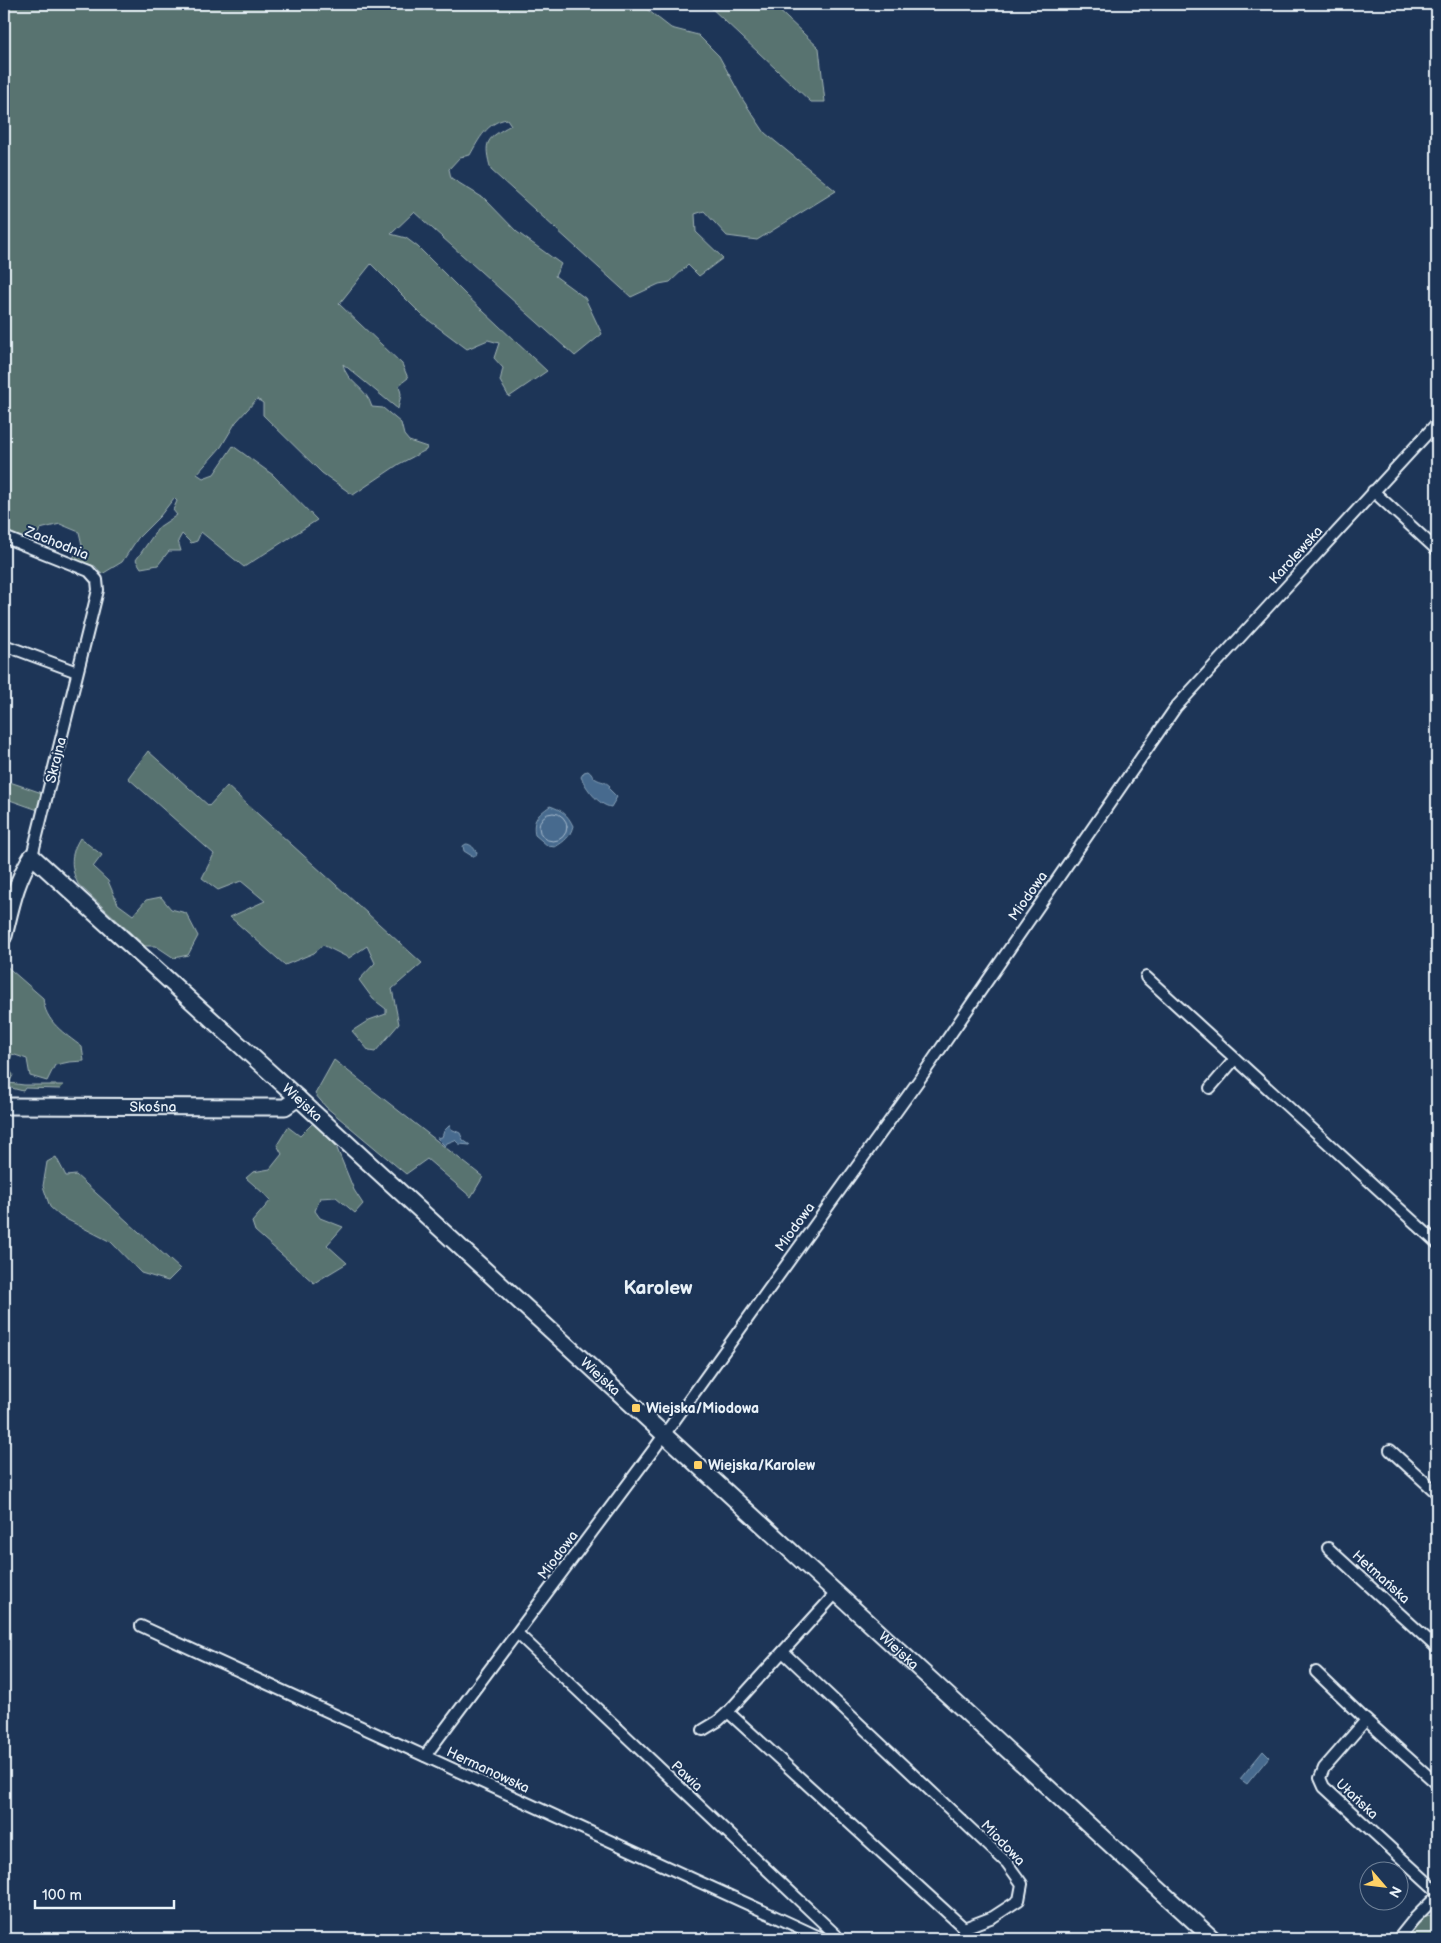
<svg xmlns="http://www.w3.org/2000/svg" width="1441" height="1943" viewBox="0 0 1441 1943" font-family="'Balsamiq Sans',sans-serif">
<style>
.green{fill:#587370;stroke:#a0b2b4}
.water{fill:#476b8e;stroke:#87a1b8}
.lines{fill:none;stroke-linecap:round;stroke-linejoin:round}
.shore{stroke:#a8bbce;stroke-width:1}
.street-casing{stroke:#e8f1f8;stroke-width:14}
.secondary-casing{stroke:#e8f1f8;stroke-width:19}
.street{stroke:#1d3557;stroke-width:10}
.secondary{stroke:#1d3557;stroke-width:15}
.poi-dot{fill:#ffd166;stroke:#1d3557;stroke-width:2}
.labels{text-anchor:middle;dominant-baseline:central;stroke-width:4;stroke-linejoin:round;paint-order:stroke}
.street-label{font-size:14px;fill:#e8f1f8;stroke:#1d3557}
.poi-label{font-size:14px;font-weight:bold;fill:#e8f1f8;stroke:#1d3557;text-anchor:start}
.district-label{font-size:19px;font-weight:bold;fill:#e8f1f8;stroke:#1d3557}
</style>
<rect width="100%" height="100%" fill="#1d3557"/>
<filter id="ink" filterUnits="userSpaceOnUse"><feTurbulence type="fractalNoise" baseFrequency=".02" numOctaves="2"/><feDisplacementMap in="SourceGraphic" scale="10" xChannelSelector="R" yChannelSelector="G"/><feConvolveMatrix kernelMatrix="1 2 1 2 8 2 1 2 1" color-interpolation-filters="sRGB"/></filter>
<g filter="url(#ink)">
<g class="green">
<path d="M4,4H640L671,28L698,35L719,56L743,100L765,133L836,191L757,240L727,236L704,211L695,214L696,232L723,258L699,276L688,265L670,282L659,284L631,297L491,170C483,141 486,139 511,125L507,119C487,122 479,139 470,155L460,157L449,169L451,178L485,199L517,232L561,264L555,276L585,298L602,334L575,356L414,212L391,234L406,238L418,247L467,296L547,371L509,397L500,381L503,368L494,358L499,343L488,340L467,349L423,316L371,264L339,304L402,364L408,378L399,385L401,394L398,409L343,364C346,383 366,386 372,407L383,408L401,423L404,435L409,441L427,447L426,450L399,464L353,495L322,473L263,415V403L257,399L236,422L221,447L197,474L203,478L214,474L233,446L273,475L317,520L244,567L201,532L197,541L191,543L182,534L178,541L181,551H169L158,565L141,568L136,560L159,527L177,515L173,510L177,501L174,498L160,516L138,538L122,562L102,574L95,566L72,559L82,545L79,532L60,524L40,529L36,539L26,537L22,539L4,532Z"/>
<path d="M707,4H772L819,48L825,102H811Z"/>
<path d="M148,751L209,806L227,786L422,963L392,989L399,1024L375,1052L369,1051L352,1031L369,1020L386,1014V1009L373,999L359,980L375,963L367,946L349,958L323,945L314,953L285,965L230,917L265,901L241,881L218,890L202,878L214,854L128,778Z"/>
<path d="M4,780L42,793L38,810L4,798Z"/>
<path d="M80,838L102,855L93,867L108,881L118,904L133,915L146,900L161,897L171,909L186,913L198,936L188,955L174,958L156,946H145L78,884C70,867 70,854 80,838Z"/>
<path d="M4,964L43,998C45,1022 64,1033 82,1047L84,1061L69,1062L55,1065L47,1081L30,1076L27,1059L12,1054L8,1067L13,1075L9,1083L24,1085H64L60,1089L25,1088L23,1091L4,1086Z"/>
<path d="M334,1060L483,1177L471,1197L427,1159L406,1174L326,1107L315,1094Z"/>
<path d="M314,1122L336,1146L354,1190L363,1204L355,1213L336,1197L320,1198L315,1211L320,1218L343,1227L327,1245L347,1263L314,1283L255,1231L252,1222L271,1200L246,1178L253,1172L270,1169L282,1154L277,1145L288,1127L300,1136Z"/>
<path d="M56,1157L66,1176L76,1175L180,1269L168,1281L141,1273L111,1242L60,1216L50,1207L43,1186L47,1162Z"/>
<path d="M1432,1915L1437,1917V1939H1406L1425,1916Z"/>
</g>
<g class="water">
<path d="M588,771C592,773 592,778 596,779C601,782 605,781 610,786L609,789L617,797L611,807C598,805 586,788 581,777L584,772Z"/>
<path d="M550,806C562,810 568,815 573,826C570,837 565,841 555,847L548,846L535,835C532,819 538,815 550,806Z"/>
<path d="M466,844C471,844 474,848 477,853L476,856H472L464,851L463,846Z"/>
<path d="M450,1125L451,1129L460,1133L463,1140L470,1145L459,1144L455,1140L447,1143L445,1146L437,1138L442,1137L444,1131Z"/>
<path d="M1263,1751L1269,1757L1247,1784L1240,1779Z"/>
</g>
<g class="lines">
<circle class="shore" cx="553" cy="827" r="14"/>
<g class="street-casing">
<g id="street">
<path d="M1373,491L1437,550"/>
<path d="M4,537L89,571L97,580L98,590L32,856"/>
<path d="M4,645L77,672"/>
<path d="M1146,977L1437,1243"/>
<path d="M1210,1088L1235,1059"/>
<path d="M1390,1450L1437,1493"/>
<path d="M1328,1548L1437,1648"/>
<path d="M141,1626L824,1939"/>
<path d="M517,1633L836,1935L835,1939"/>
<path d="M1316,1672L1366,1720"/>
<path d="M728,1712L964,1928L993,1917L1019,1900L1022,1884L1007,1863L783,1652"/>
<path d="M703,1730L718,1721L728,1712L836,1593"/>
<path d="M425,1756L654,1449L919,1080L1176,707L1437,423"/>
<path d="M1437,1784L1366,1720L1324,1768L1320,1778L1324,1787L1437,1891"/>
<path d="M961,1939L964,1928"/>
<path d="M1398,1939L1414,1919L1437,1896"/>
</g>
</g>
<g class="secondary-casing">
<g id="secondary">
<path id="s1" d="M4,936C11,908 16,880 32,856L298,1098L1213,1939"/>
<path id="s2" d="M4,1106L281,1107H285L298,1098"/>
</g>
</g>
<use href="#street" class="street"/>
<use href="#secondary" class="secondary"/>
</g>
</g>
<g class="poi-dot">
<rect x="631" y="1403" width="10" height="10" rx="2.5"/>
<rect x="693" y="1460" width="10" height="10" rx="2.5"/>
</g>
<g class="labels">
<g class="street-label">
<text transform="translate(57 543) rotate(22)">Zachodnia</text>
<text transform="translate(1296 555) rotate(-48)">Karolewska</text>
<text transform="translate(56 760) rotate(-76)">Skrajna</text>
<text transform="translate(1028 896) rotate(-55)">Miodowa</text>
<text stroke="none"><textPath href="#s1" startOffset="451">Wiejska</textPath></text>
<text stroke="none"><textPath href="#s2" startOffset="149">Skośna</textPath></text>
<text transform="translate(795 1227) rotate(-54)">Miodowa</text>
<text stroke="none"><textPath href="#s1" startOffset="856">Wiejska</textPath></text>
<text transform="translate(558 1555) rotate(-53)">Miodowa</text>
<text transform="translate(1381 1577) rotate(42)">Hetmańska</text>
<text stroke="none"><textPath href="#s1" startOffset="1261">Wiejska</textPath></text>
<text transform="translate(488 1770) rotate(25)">Hermanowska</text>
<text transform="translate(687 1776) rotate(43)">Pawia</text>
<text transform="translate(1357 1799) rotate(43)">Ułańska</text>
<text transform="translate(1003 1843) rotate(46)">Miodowa</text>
</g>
<g class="poi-label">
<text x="646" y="1408">Wiejska/Miodowa</text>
<text x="708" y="1465">Wiejska/Karolew</text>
</g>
<g class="district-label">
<text x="658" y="1288">Karolew</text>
</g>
</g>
<rect width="1441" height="1943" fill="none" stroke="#1d3557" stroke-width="20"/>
<rect x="10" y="10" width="1421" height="1923" fill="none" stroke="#e8f1f8" stroke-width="2" filter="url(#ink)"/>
<g transform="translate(1384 1886) rotate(118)"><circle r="24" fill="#1d3557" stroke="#6e8097"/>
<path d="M0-4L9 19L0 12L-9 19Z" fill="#ffd166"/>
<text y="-8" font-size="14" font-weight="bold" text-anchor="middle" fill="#e8f1f8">N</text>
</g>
<path d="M35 1900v8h139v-8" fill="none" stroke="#e8f1f8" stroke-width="2.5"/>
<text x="42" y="1900" font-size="15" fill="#e8f1f8" stroke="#1d3557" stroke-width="4" paint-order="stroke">100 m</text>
</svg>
